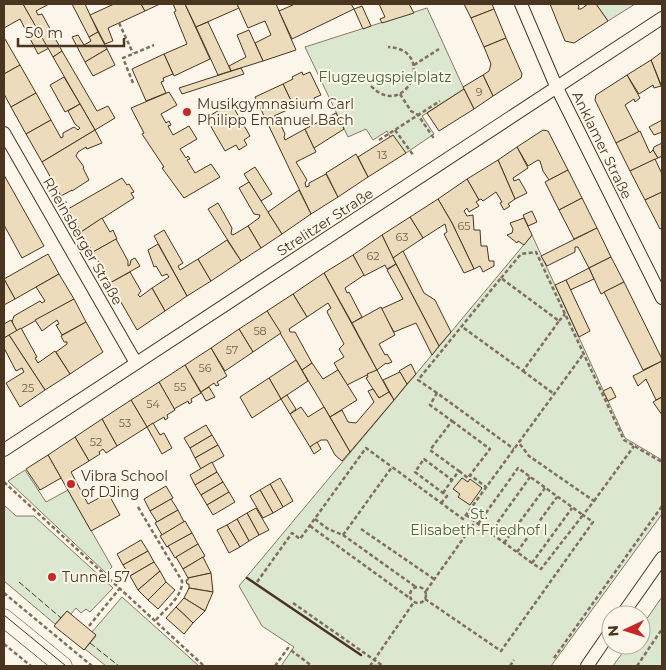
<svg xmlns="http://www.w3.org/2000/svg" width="666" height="670" viewBox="0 0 666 670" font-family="Montserrat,sans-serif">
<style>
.green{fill:#dce7d0;stroke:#887966}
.building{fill:#ecdcbc;stroke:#4a3520}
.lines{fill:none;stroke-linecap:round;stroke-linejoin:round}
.minor-casing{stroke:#4a3520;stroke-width:14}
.secondary-casing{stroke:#4a3520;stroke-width:19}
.path{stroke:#7f6f5c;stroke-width:2.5;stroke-dasharray:4 2.5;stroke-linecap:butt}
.minor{stroke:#fbf6e9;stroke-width:12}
.secondary{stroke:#fbf6e9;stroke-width:18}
.tram{stroke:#4a3520;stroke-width:1}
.fence{stroke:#4a3520;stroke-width:1;stroke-dasharray:6 2.5;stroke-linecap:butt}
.wall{stroke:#4a3520;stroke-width:2.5}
.poi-dot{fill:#c62828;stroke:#fbf6e9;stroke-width:2}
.labels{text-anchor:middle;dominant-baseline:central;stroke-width:4;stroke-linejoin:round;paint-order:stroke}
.number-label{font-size:11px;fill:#725f47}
.park-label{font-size:14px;fill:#436837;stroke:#fbf6e9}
.poi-label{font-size:14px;fill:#4a3520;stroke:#fbf6e9;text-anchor:start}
.street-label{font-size:14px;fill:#4a3520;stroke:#fbf6e9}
</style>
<rect width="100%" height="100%" fill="#fbf6e9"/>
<g class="green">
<path d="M596,4H635L608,21Z"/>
<path d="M427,8L464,89L422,116L434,134L406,153L390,137L387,131L373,140L366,129L348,137L305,47Z"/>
<path d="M532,235L625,438L662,460V514L551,666H281L294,647L262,626L239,586Z"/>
<path d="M25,470L46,502L68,490L112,567L106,573L8,481Z"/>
<path d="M4,505L16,516H34L113,588L90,612L86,609L81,613L76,608L71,614L67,611L55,624L4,581Z"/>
<path d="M122,597L199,666H106L85,649L96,636L92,632Z"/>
<path d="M662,597V666H613L628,645H641V627Z"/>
</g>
<g class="building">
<path d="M4,4H23L49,48L38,54L20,19L4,28Z"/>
<path d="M23,4H49L36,11L38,15L42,14L62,51L53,57Z"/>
<path d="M72,4H85L98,32L89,37Z"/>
<path d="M114,4H141L145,11L108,28L113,41L105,44L90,15Z"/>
<path d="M141,4H160L145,11Z"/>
<path d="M173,4H185L210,59L174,76L164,54L187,44L174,12L176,11Z"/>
<path d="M185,4H237L239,8L196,27Z"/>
<path d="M237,4H276L296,50L263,61L255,43L271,35L265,21L248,28Z"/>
<path d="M295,4H351L354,9L292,39L279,11Z"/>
<path d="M379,4H409L414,13L382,23L380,19L385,17Z"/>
<path d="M464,4H492L494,9L471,18Z"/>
<path d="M550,4H578L579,7L578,9H581L588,4H596L608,21L574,43L565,41Z"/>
<path d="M362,6L371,26L363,29L354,9Z"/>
<path d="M494,9L506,38L484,47L471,18Z"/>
<path d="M208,22L231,71L218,75L196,27Z"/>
<path d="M249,30L263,61L231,71L229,66L246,57L237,35Z"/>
<path d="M98,32L107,49L85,62L72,37L78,35L84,45L91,41L89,37Z"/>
<path d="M506,38L522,74L521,78L493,96L483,75L489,71L491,64L484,47Z"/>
<path d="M4,39H5L20,65L4,74Z"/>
<path d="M107,49L115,65L93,76L85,62Z"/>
<path d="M62,51L97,111L108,106L115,118L95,130L53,57Z"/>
<path d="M662,52V87L651,60Z"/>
<path d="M164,54L173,74L163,78L164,81L161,82L166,93L146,101L132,69Z"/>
<path d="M651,60L661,86L654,88L653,85L639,94L627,75Z"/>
<path d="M20,65L36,93L11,107L4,94V74Z"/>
<path d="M241,68L244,74L182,94L179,88Z"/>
<path d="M302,72L303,75L310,72L321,95L314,98L315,101L304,106L303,103L294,107L283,84L293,79L292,77Z"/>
<path d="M483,75L493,96L474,109L463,87Z"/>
<path d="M627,75L640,98L635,102L634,99L625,105L639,132L616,143L595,100L596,95Z"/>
<path d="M64,77L80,104L65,112L50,85Z"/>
<path d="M283,84L294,107L274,116L275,119H278L285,134L284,137L285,140L305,129L316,152L296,162L307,180L305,183L306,187L309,186V183L326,174L338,197L311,214L255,97Z"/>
<path d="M464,89L474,109L439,131L427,113Z"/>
<path d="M169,92L177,105L161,114L166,123L169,121L171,125L168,126L173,135L189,126L197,139L180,149L186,158L188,156L190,159L187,160L195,173L211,164L220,177L184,198L162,168L164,167L142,134L144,133L131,108Z"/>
<path d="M36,93L51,120L26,134L11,107Z"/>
<path d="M231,103L250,136L244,140L247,145L239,150L236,145L225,151L206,118Z"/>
<path d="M80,104L95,130L42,162L26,134L51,120L61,138L63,137V133L74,127L78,130L80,128L75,124L68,111Z"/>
<path d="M336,113L344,129L314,148L305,129Z"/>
<path d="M662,120V132L654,135L649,127Z"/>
<path d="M95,130L102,143L87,149L86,147L78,152L76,156L84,167L83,168L89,180L72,191V190L61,196L42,162Z"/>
<path d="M543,130L548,131L568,170L549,180L543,171L540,161L538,160L528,166L517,147Z"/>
<path d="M640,131L650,153L653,150L658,158L630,171L616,143Z"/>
<path d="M393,135L406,153L368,177L358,157Z"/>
<path d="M662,143V156L658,158L653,150L654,147Z"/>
<path d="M517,147L528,168L513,178L514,181L519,179L527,193L515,199L498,160Z"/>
<path d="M356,154L368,177L338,197L326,173Z"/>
<path d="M655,159L662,174V192L645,200L630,171Z"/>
<path d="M498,160L515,199L508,204L510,206L504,210L500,203L502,202L496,192L483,201L481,199L479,200L467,179Z"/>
<path d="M255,167L272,194L261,201L244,174Z"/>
<path d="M568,170L582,198L559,210L545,182Z"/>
<path d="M4,175L44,246L22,258L4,225Z"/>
<path d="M122,178L127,185L129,184L134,192L131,193L134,198L81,232L68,209Z"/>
<path d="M467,179L479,200L476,202L479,206L469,212L467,208L464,211L467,216L473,215L474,230H480L481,246H487L489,261H494V266L483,272L480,266L474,269L452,223L438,199Z"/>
<path d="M249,182L282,234L261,248L248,226L259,218L260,215L254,214L239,188Z"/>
<path d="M299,190L311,214L282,234L268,212Z"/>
<path d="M662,192V228L660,229L645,200Z"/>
<path d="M582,198L597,228L574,239L559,210Z"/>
<path d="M438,199L452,223L474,269L464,273L444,234L447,232L445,224L423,238L410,217Z"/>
<path d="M218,203L232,228L231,234L233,235L248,226L261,248L241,261L208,209Z"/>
<path d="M532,211L537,222L528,226L523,215Z"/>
<path d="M410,217L423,238L393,258L382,235Z"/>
<path d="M102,218L110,232L113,230L117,239L93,252L81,232Z"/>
<path d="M524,218L532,235L524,245L518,241L517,243L507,235L512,233L513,229L510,223Z"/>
<path d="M597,228L611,257L589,268L578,247H575V252L547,266L541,256Z"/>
<path d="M164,230L183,263L178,266L180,270L198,259L211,281L187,296L154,236Z"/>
<path d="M382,235L396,264L387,269L385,265L364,276L353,255Z"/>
<path d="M116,239L128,261V266L130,265L131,260L135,258L140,266L110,283L93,252Z"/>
<path d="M227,240L241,261L211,281L198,259Z"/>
<path d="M158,244L187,296L165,311L152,288L169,277L167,274L162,276L156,266L154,267L148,250Z"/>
<path d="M403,251L424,293L435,300L451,332L439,346L393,258Z"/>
<path d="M48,254L59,274L15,299L4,279Z"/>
<path d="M353,255L364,275L345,288L347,293L349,292L362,317L352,323L324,273Z"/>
<path d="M611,257L624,282L601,294L589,268Z"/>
<path d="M396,264L439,346L432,355L416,323L394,332L381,309L403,299L387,270Z"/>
<path d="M589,268L594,279L570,290L566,280Z"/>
<path d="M130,272L141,291L138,295L140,297L152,288L165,311L137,330L110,283Z"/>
<path d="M324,273L377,370L347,385L334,363L344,357L339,349L344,344L327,312L328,310L331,308L328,303L307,317L293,294Z"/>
<path d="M59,274L74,299L17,331L12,322L14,316L40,301L42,303L45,301L36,287Z"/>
<path d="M4,279L15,299L4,305Z"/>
<path d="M566,280L590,331L579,337L555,285Z"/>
<path d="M624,282L662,359V361L643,370L604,292Z"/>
<path d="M293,294L307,317L289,329L290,332H295L312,363L302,370L267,311Z"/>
<path d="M74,299L86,322L62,335L56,325L59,324L57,320L42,331L35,320Z"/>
<path d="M381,307L395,335L379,344L385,355L387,354L392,362L387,364L386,363L377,370L352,323Z"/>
<path d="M267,311L281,333L253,352L239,329Z"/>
<path d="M11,320L17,331L4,338V324Z"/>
<path d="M86,322L103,352L70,374L56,352L67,344V342H64L61,336Z"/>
<path d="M21,328L37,357L35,358L38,363L55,351L70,374L45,390L9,335Z"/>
<path d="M239,329L253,352L225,371L211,348Z"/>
<path d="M9,335L45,390L20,407L6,383L24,372L22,368L16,371L4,348V338Z"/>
<path d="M211,348L227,376L217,382L219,385L216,386L214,383L201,392L185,365Z"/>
<path d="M296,360L308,381L281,399L269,378Z"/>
<path d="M662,361V397L656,400L646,379L638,386L633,376Z"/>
<path d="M312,363L323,379L338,370L357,400L330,417L302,370Z"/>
<path d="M411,364L416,374L407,384L399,371Z"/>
<path d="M185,365L201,393L191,399L192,402L189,404L188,401L174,409L159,382Z"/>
<path d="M377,370L389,392L379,398L366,378L368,377L367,374Z"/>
<path d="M400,372L407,384L394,400L383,380Z"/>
<path d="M269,378L281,399L252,418L240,397Z"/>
<path d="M159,382L175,410L167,415L168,418L165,420L164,417L147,427L131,400Z"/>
<path d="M209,387L215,397L206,401L201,392Z"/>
<path d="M611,387L616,397L608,401L603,391Z"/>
<path d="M373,389L379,398L389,392L394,400L350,452L330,417L342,410L348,422L356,423L374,402L368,391Z"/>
<path d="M287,395L296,409L290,414L281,399Z"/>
<path d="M662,397V415L653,402Z"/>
<path d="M131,400L147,427L117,446L102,419Z"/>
<path d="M301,407L308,417L324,407L350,452L342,461L335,455L327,440H321L310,447L290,414Z"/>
<path d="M102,419L117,446L106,453L103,449L99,452L100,454L89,461L75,437Z"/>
<path d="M153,423L160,435L164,433L172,448L162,454L147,427Z"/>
<path d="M206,425L212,435L190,448L184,438Z"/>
<path d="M212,435L218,445L195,458L190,448Z"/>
<path d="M75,437L89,461L71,472L88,504L108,493L120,515L91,531L48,455Z"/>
<path d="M317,442L321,449L314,454L310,447Z"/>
<path d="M218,445L224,456L201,469L195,458Z"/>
<path d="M48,455L61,478L40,490L26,469Z"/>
<path d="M212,462L217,472L195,485L190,475Z"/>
<path d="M217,472L223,482L201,495L195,485Z"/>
<path d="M280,478L293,501L283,507L270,484Z"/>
<path d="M462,478L468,482L470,479L482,488L470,505L458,497L460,494L453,489Z"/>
<path d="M223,482L229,492L207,505L201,495Z"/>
<path d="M270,484L283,507L273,513L260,490Z"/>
<path d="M166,486L173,498L150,511L144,499Z"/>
<path d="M260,490L273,513L263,518L250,496Z"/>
<path d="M229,492L235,502L213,515L207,505Z"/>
<path d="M171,499L178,510L157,522L150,511Z"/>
<path d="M256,508L269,530L259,535L247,513Z"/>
<path d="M178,510L184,522L162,535L155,523Z"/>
<path d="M247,513L259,535L249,541L237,519Z"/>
<path d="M237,519L249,541L240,547L227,525Z"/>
<path d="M185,521L192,533L167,547L160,536Z"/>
<path d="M227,525L240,547L229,553L217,530Z"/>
<path d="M192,533L198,544L175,558L168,546Z"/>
<path d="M141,540L148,551L123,565L117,554Z"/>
<path d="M198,544L205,556L183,569L176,557Z"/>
<path d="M148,551L154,562L130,576L123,565Z"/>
<path d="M203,557L211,573L188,578L183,569Z"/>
<path d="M154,562L160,571L138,590L130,576Z"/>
<path d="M160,571L166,582L148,600L138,590Z"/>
<path d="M211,573L213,592L189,588V584H187L186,580H188V578Z"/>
<path d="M166,582L175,590L158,609L148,600Z"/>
<path d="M189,588L213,592L205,611L184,598Z"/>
<path d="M184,598L205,611L193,623L176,607Z"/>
<path d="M176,607L193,623L184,634L166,618Z"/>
<path d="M67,611L96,635L84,650L54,626Z"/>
</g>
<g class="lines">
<g class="minor-casing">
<g id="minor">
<path d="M521,4L556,86L662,298"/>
<path d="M4,133L136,363"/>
<path d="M4,450L662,18"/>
<path d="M622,615L662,558"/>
<path d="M587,666L611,631"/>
</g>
</g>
<g class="secondary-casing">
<path id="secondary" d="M4,618L63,666"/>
</g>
<g class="path">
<path d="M111,4V5"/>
<path d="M119,23L133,53"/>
<path d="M414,65L439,49"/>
<path d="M133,83L123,58L154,45"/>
<path d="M371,86C406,122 438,49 388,47"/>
<path d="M400,94L411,111L418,115L435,140"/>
<path d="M395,130L413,155"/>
<path d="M379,140L440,101"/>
<path d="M501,278L521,254L536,252L624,440L662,462"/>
<path d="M559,321L565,314"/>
<path d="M523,371L554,394"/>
<path d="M437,393L418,380L501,278L559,321L523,371L461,326"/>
<path d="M452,421L490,449L470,475L486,487"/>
<path d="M459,471L468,478L470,475"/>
<path d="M4,482L204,666"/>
<path d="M443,493L452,480"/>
<path d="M594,501L634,446"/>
<path d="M441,503L447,496L415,472L424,459L452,480L459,471L430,450L452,421L430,405L437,393L514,449"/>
<path d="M138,507L182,581C183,597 164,610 155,621"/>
<path d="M466,515L532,563L541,569L583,515L518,468L478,524"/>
<path d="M315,519L328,529L343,535L416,587"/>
<path d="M310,526L411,599"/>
<path d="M361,529L434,579"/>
<path d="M490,533L530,477"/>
<path d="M343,535L392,467L463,519L584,353"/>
<path d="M504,543L545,488"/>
<path d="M517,552L557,497"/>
<path d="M532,563L572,508"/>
<path d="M257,582L292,533L300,539L366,448L392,467"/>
<circle cx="418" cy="595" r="8"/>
<path d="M426,591L475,522"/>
<path d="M4,593L92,666"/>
<path d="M425,599L501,651L593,522L583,515L594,501L529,456L519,443"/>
<path d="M293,603L383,666"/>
<path d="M89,626L120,588"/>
<path d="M4,644L31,666"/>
<path d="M554,658L662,506"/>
<path d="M275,666L288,648L312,666"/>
<path d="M370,666L414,602"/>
<path d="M510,666L514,660"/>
<path d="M637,666L662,629"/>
</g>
<use href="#minor" class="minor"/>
<use href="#secondary" class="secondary"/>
<path class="tram" d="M4,615L66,666"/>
<g class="fence">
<path d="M19,582L61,618"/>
<path d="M90,643L119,666"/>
</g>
<g class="wall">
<path d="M247,578L361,655"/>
<path d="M375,666H376"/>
</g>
</g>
<g class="poi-dot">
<circle cx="187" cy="112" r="5"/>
<circle cx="71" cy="484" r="5"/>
<circle cx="52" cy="577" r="5"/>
</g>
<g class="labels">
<g class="number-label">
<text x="479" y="92">9</text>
<text x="382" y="155">13</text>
<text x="464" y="226">65</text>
<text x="402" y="237">63</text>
<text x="373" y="256">62</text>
<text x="260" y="331">58</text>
<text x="232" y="350">57</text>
<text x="205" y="368">56</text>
<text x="180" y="387">55</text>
<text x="28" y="388">25</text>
<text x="153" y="404">54</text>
<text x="125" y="423">53</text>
<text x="96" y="442">52</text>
</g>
<g class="park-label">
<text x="385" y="77">Flugzeugspielplatz</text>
<text x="479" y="514">St.<tspan x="479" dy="16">Elisabeth-Friedhof I</tspan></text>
</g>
<g class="poi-label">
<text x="197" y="104">Musikgymnasium Carl<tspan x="197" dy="16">Philipp Emanuel Bach</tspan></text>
<text x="81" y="476">Vibra School<tspan x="81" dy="16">of DJing</tspan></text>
<text x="62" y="577">Tunnel 57</text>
</g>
<g class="street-label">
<text transform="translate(602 145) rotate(64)">Anklamer Straße</text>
<text transform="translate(325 222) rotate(-33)">Strelitzer Straße</text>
<text transform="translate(83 241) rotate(60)">Rheinsberger Straße</text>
</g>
</g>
<rect width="666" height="670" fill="none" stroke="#4a3520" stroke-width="10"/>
<g transform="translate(626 630) rotate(266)"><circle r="24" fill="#fbf6e9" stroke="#b4a999"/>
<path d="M0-4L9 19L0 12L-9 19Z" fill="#c62828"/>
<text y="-8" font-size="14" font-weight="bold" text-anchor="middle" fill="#4a3520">N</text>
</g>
<path d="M18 38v8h106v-8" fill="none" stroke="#4a3520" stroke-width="2.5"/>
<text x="25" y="38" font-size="15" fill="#4a3520" stroke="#fbf6e9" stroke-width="4" paint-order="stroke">50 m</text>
</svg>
